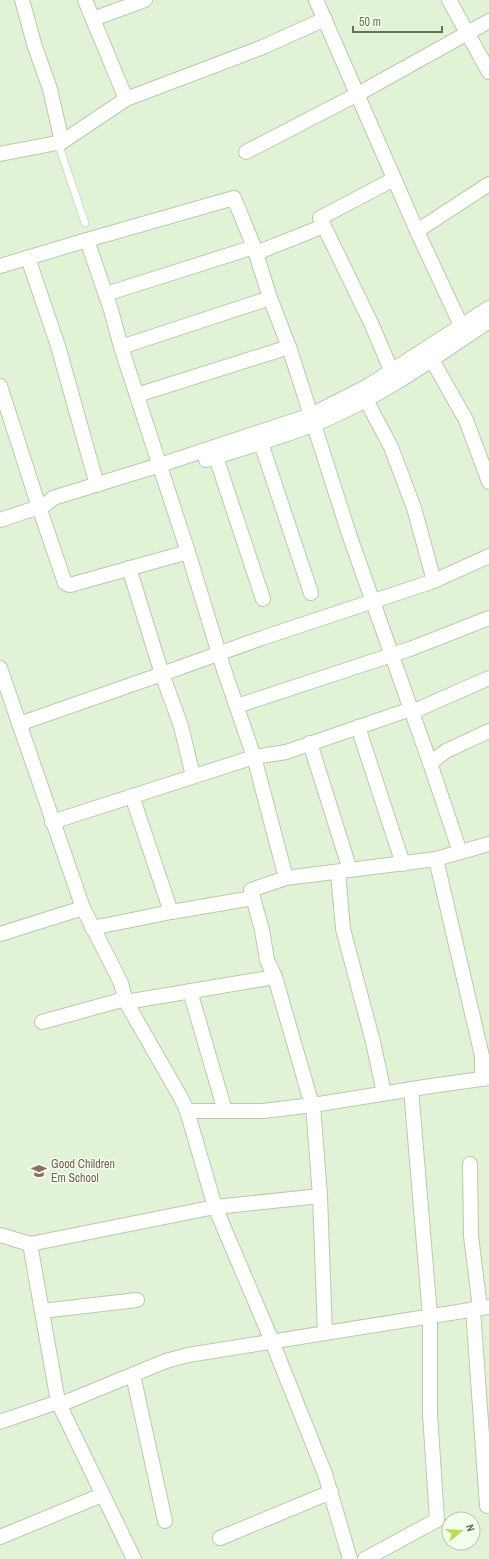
<svg xmlns="http://www.w3.org/2000/svg" width="489" height="1559" viewBox="0 0 489 1559" font-family="'Archivo Narrow',sans-serif">
<style>
.residential{fill:#e2f2d7;fill-rule:evenodd}
.lines{fill:none;stroke-linecap:round;stroke-linejoin:round}
.lane-casing{stroke:#bbcaab;stroke-width:8}
.street-casing{stroke:#bbcaab;stroke-width:16}
.lane{stroke:#fff;stroke-width:7}
.street{stroke:#fff;stroke-width:14}
.labels{text-anchor:middle;dominant-baseline:central;stroke-width:3;stroke-linejoin:round;paint-order:stroke}
.education-label{font-size:12px;fill:#785e54;stroke:#f3feee;text-anchor:start}
</style>
<rect width="100%" height="100%" fill="#eefbe8"/>
<path class="residential" d="M0,0H489V1559H0ZM449,1519H473V1543H449Z"/>
<g class="lines">
<g class="lane-casing">
<path id="lane" d="M58,143L85,223"/>
</g>
<g class="street-casing">
<g id="street">
<path d="M22,0L35,47L50,89L62,142"/>
<path d="M85,0L126,99"/>
<path d="M316,0L417,231L465,334"/>
<path d="M449,0L489,72"/>
<path d="M93,19L145,0"/>
<path d="M246,152L358,94L489,21"/>
<path d="M0,154L62,142L126,99L263,47L325,19"/>
<path d="M417,231L489,184"/>
<path d="M87,240L234,198L254,247L270,298L289,347L350,537L430,763L446,751L489,731"/>
<path d="M256,253L324,226"/>
<path d="M28,258L58,346L97,485"/>
<path d="M0,266L87,240L111,310L121,347L188,552L224,670L254,757L286,878L436,859L482,1056V1079"/>
<path d="M106,294L254,247"/>
<path d="M121,347L270,298"/>
<path d="M432,360L466,420L489,482"/>
<path d="M391,370L371,323L320,218L394,179"/>
<path d="M0,386L39,507L65,583L70,585L188,552"/>
<path d="M137,395L289,347"/>
<path d="M366,400L391,447L414,508L434,581L489,556"/>
<path d="M261,443L311,593"/>
<path d="M216,457L263,599"/>
<path d="M206,460C246,447 288,436 327,419C385,394 437,356 489,321"/>
<path d="M0,520L45,505L53,498L160,465L311,415L368,386L489,308"/>
<path d="M0,668L83,908L121,983L126,1002L181,1098L187,1111L215,1207L269,1334L325,1474L350,1559"/>
<path d="M237,706L410,649L489,618"/>
<path d="M412,712L489,678"/>
<path d="M19,724L162,674L129,568"/>
<path d="M358,727L403,864"/>
<path d="M310,743L350,870"/>
<path d="M430,763L460,852"/>
<path d="M193,776L181,726L162,674L262,638L434,581"/>
<path d="M132,796L171,912"/>
<path d="M52,822L254,757L286,752L411,709"/>
<path d="M436,859L489,844"/>
<path d="M338,872L343,929L373,1042L384,1093"/>
<path d="M92,928L171,912L253,898"/>
<path d="M0,934L83,908"/>
<path d="M190,991L225,1111"/>
<path d="M126,1002L275,977"/>
<path d="M42,1022L125,999"/>
<path d="M187,1111H263L313,1105L431,1086L489,1078"/>
<path d="M470,1164L471,1236L480,1308"/>
<path d="M320,1196L325,1333"/>
<path d="M0,1235L30,1244L215,1207L320,1196L313,1105L309,1095L275,977L267,960L262,930L251,890L286,878"/>
<path d="M30,1244L58,1402L134,1559"/>
<path d="M473,1309L487,1506"/>
<path d="M42,1311L137,1300"/>
<path d="M133,1375L165,1521"/>
<path d="M59,1405L166,1361L188,1355L489,1307"/>
<path d="M0,1422L58,1402"/>
<path d="M0,1537L102,1495"/>
<path d="M220,1538L331,1492"/>
<path d="M365,1559L437,1520L430,1414V1316L411,1089"/>
</g>
</g>
<use href="#lane" class="lane"/>
<use href="#street" class="street"/>
</g>
<defs>
<g id="school-bare" transform="scale(1.2)"><path d="M0-5L7-2L0 1L-7-2ZM-4 1L0 2.5L4 1V4Q0 6-4 4Z" fill="#8d6e63" stroke="#f3feee" stroke-width="2.5" paint-order="stroke"/></g>
</defs>
<g fill-rule="evenodd">
<use href="#school-bare" x="39" y="1171"/>
</g>
<g class="labels">
<g class="education-label">
<text x="51" y="1164">Good Children<tspan x="51" dy="14">Em School</tspan></text>
</g>
</g>
<g transform="translate(461 1531) rotate(72)"><circle r="19" fill="#f3feee" stroke="#bac7ae"/>
<path d="M0-3L7 15L0 10L-7 15Z" fill="#b7dd55"/>
<text y="-6" font-size="11" font-weight="bold" text-anchor="middle" fill="#64744d">N</text>
</g>
<path d="M353 26v6h89v-6" fill="none" stroke="#64744d" stroke-width="2"/>
<text x="359" y="26" font-size="12" fill="#64744d" stroke="#f3feee" stroke-width="3" paint-order="stroke">50 m</text>
</svg>
